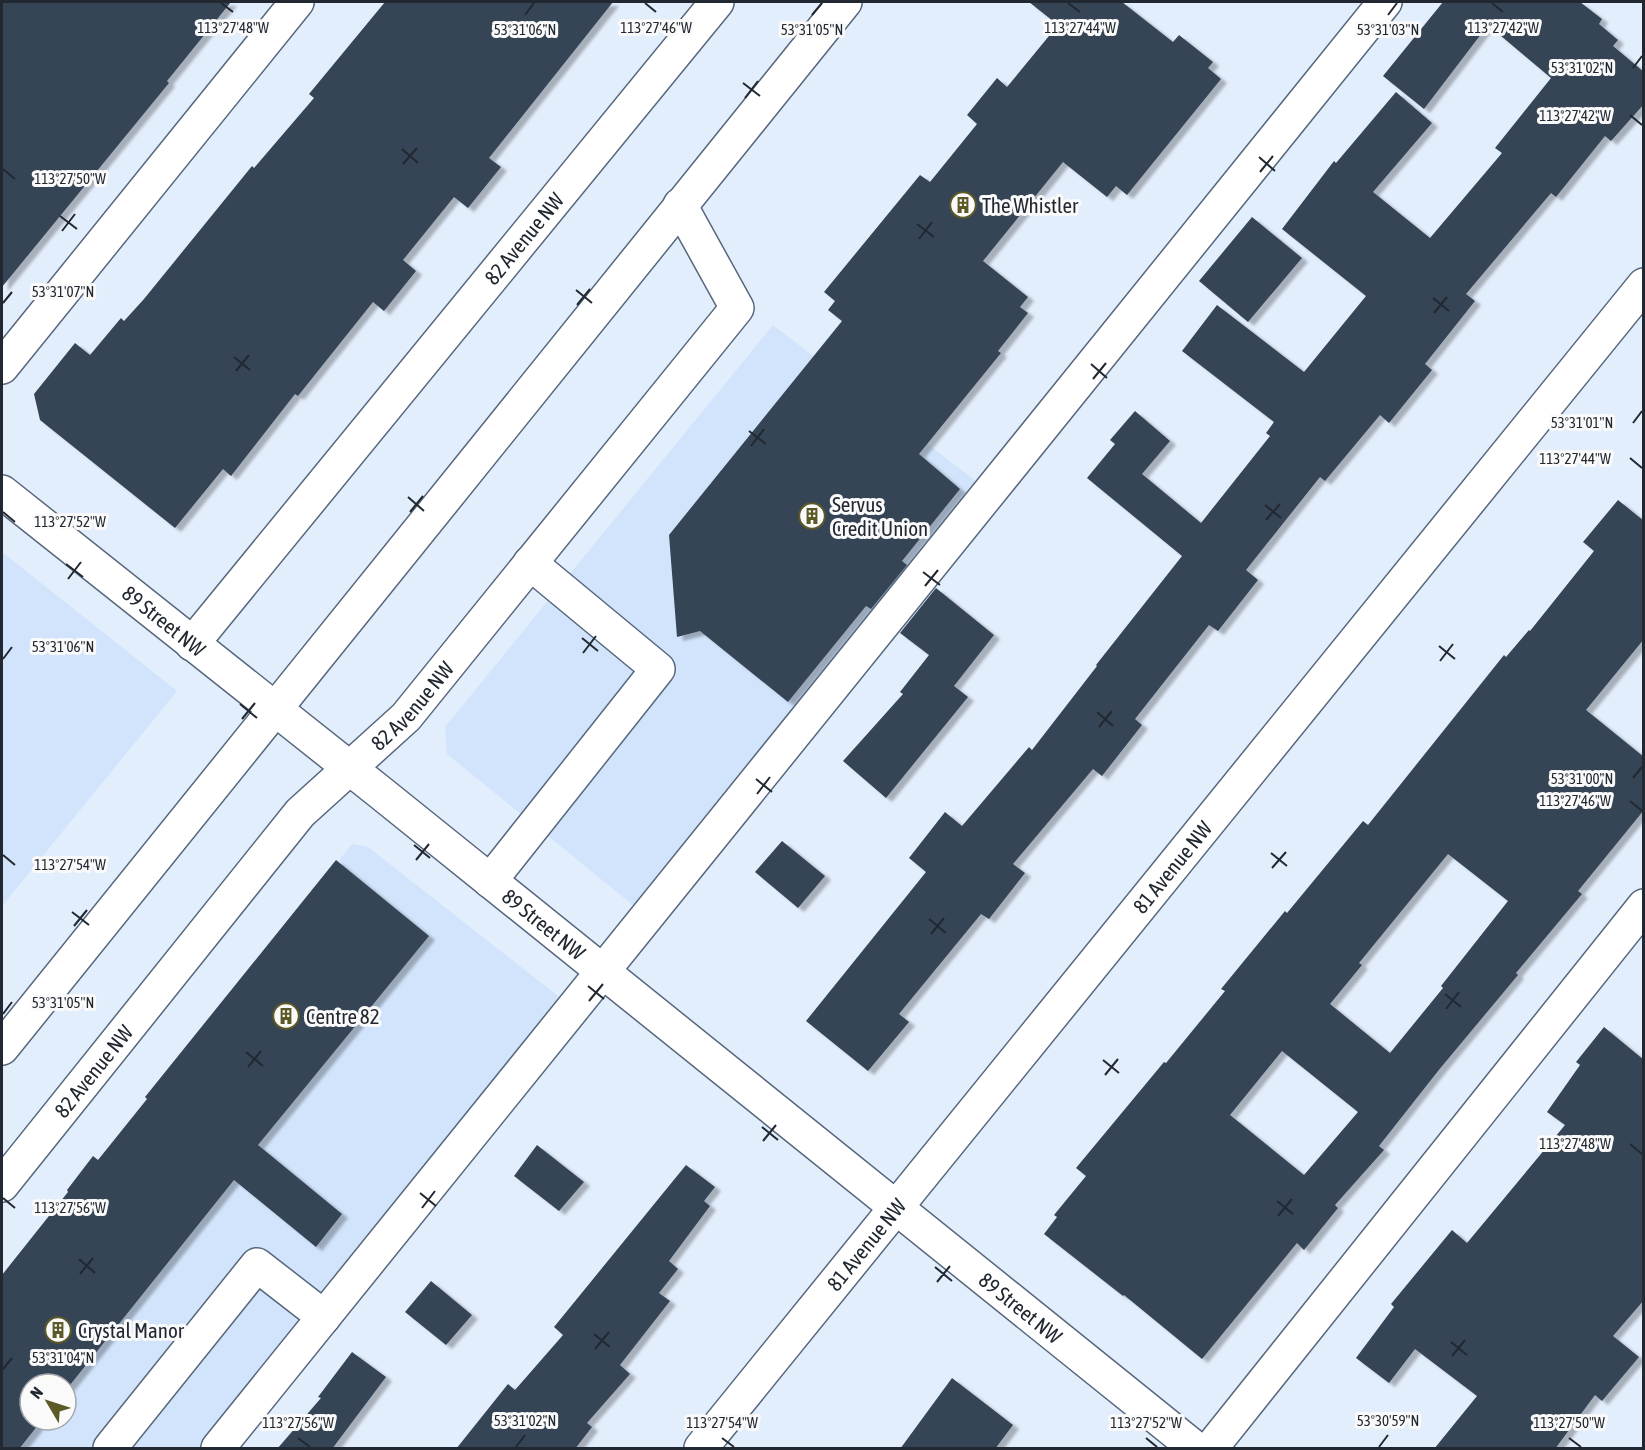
<svg xmlns="http://www.w3.org/2000/svg" width="1645" height="1450" viewBox="0 0 1645 1450" font-family="'Asap Condensed',sans-serif">
<style>
.built{fill:#d1e4fc;fill-rule:evenodd}
.building{fill:#354457;fill-rule:evenodd;filter:url(#shadow)}
.lines{fill:none;stroke-linecap:round;stroke-linejoin:round}
.minor-casing{stroke:#57677c;stroke-width:36}
.major-casing{stroke:#57677c;stroke-width:36}
.minor{stroke:#fff;stroke-width:33}
.major{stroke:#fff;stroke-width:33}
.ticks{fill:none;stroke:#212831;stroke-width:2}
.labels{text-anchor:middle;dominant-baseline:central;stroke-width:6;stroke-linejoin:round;paint-order:stroke}
.poi-label{font-size:21px;fill:#212831;stroke:#fafafa;text-anchor:start}
.street-label{font-size:21px;fill:#212831;stroke:#fafafa}
.ticks-label{font-size:15px;text-anchor:middle;fill:#212831;stroke:#fafafa;stroke-width:6;stroke-linejoin:round;paint-order:stroke}
</style>
<defs>
<filter id="shadow"><feDropShadow dx="6" dy="4" stdDeviation="1.5" flood-color="#0004"/></filter>
</defs>
<rect width="100%" height="100%" fill="#e3eefd"/>
<g class="built">
<path d="M773,325L981,485L634,906L447,754L445,727Z"/>
<path d="M2,552L177,691L2,906Z"/>
<path d="M352,844L368,847L562,999L203,1448H2V1282ZM30,1384H66V1420H30Z"/>
</g>
<g class="building">
<path d="M2,2H231L167,81L169,83L2,287Z"/>
<path d="M385,2H613L489,158L501,167L468,208L454,197L403,260L416,271L384,311L373,302L298,396L295,394L231,476L223,469L175,528L40,420L34,394L75,343L90,355L121,318L124,321L144,299L252,166L254,168L314,98L309,94Z"/>
<path d="M1029,2H1122L1173,42L1179,35L1213,62L1208,68L1221,79L1127,195L1116,186L1107,197L1063,162L983,261L1028,297L1020,307L1028,313L998,351L1001,353L919,454L960,489L902,561L907,565L871,609L866,606L788,702L700,631L677,637L669,535L842,321L828,310L835,301L824,292L920,175L930,182L977,124L967,115L997,78L1007,87L1058,25Z"/>
<path d="M1443,2H1580L1602,19L1599,24L1618,40L1613,46L1644,72V104L1611,141L1605,136L1556,197L1551,193L1466,294L1475,301L1425,364L1432,370L1389,423L1380,415L1325,481L1320,477L1246,570L1258,580L1218,631L1209,625L1135,719L1142,725L1102,776L1093,769L1013,864L1025,873L989,919L981,914L899,1014L909,1022L868,1071L806,1021L926,872L909,858L945,812L962,826L1029,747L1032,750L1097,666L1096,665L1182,556L1087,478L1115,444L1110,440L1135,411L1170,441L1142,474L1201,523L1270,436L1266,433L1274,422L1182,351L1217,305L1304,372L1366,296L1282,229L1334,161L1336,163L1396,92L1432,123L1373,192L1430,238L1502,153L1495,148L1551,78L1488,25L1424,109L1383,76Z"/>
<path d="M1252,217L1302,258L1248,322L1199,281Z"/>
<path d="M1618,500L1644,521V639L1586,710L1644,757V810L1578,891L1582,894L1516,973L1518,975L1438,1071L1379,1146L1384,1150L1335,1205L1338,1208L1304,1250L1297,1243L1202,1359L1124,1295L1123,1296L1044,1234L1057,1217L1054,1215L1086,1176L1076,1168L1164,1062L1166,1063L1225,991L1221,989L1285,911L1287,913L1363,821L1368,825L1504,655L1506,657L1529,630L1530,631L1594,551L1583,542ZM1448,854L1508,901L1441,986L1443,988L1390,1053L1330,1004L1362,965L1359,963ZM1282,1051L1358,1112L1304,1175L1230,1115Z"/>
<path d="M936,588L994,635L954,686L968,697L886,798L843,761L903,694L900,692L929,655L900,633Z"/>
<path d="M782,841L825,876L798,908L755,872Z"/>
<path d="M336,860L429,936L258,1145L342,1214L316,1247L234,1180L66,1390V1384H30V1420H42L19,1449H2V1275L68,1192L67,1190L93,1156L98,1160L147,1099L145,1097Z"/>
<path d="M1604,1027L1644,1060V1300L1613,1336L1639,1357L1602,1401L1595,1395L1555,1449H1434L1477,1396L1415,1349L1389,1383L1356,1358L1394,1307L1391,1304L1452,1230L1467,1243L1565,1125L1547,1112L1580,1065L1576,1062Z"/>
<path d="M537,1145L584,1182L559,1211L514,1176Z"/>
<path d="M686,1165L715,1187L704,1201L710,1206L669,1261L678,1269L659,1293L670,1301L620,1365L630,1374L587,1423L592,1427L575,1449H456L508,1384L515,1390L563,1335L554,1327Z"/>
<path d="M431,1281L472,1315L446,1345L405,1312Z"/>
<path d="M352,1352L386,1377L332,1449H277L321,1398L318,1397Z"/>
<path d="M952,1378L1013,1425L995,1449H900Z"/>
</g>
<g class="lines">
<g class="minor-casing">
<g id="minor">
<path d="M2,367L297,2"/>
<path id="s1" d="M2,492L381,793L1195,1448"/>
<path id="s2" d="M192,644L717,2"/>
<path d="M490,881L658,669L530,563"/>
<path id="s3" d="M2,1185L300,813L406,717L737,308L680,205"/>
<path d="M110,1448L257,1265L324,1317"/>
<path d="M218,1448L1385,2"/>
<path id="s4" d="M701,1448L1644,285"/>
<path d="M1211,1448L1644,906"/>
</g>
</g>
<g class="major-casing">
<path id="major" d="M2,1048L845,2"/>
</g>
<use href="#minor" class="minor"/>
<use href="#major" class="major"/>
</g>
<path class="ticks" d="M221,3L233,12M645,3L656,12M1068,3L1080,12M1492,3L1503,12M525,15L534,3M812,15L822,3M1388,15L1397,3M1633,68L1642,56M743,83L760,96M745,98L758,81M1630,115L1642,125M402,149L418,163M1259,157L1275,171M403,164L417,148M3,169L15,179M1260,172L1273,156M60,216L77,229M917,224L934,237M62,231L75,214M919,239L932,222M576,290L592,303M1433,298L1449,311M3,303L12,292M577,305L590,289M1434,313L1447,297M234,357L250,370M1091,364L1107,378M236,371L249,355M1093,379L1106,363M1633,423L1642,411M749,431L766,444M751,446L764,429M1630,458L1642,468M408,497L424,511M1265,505L1281,518M3,512L15,522M410,512L423,496M1266,520L1280,504M66,564L83,577M923,572L940,585M68,579L81,562M925,586L938,570M582,638L598,651M1439,646L1455,659M583,653L596,636M3,659L12,647M1440,661L1453,644M240,704L257,718M1097,712L1113,726M242,719L255,703M1099,727L1112,711M1633,778L1642,767M756,779L772,792M757,794L770,777M1630,801L1642,811M414,845L430,858M1271,853L1287,866M3,855L15,865M416,860L429,844M1272,868L1286,852M72,912L89,925M929,919L946,933M74,926L87,910M931,934L944,918M588,986L604,999M1445,994L1461,1007M589,1001L603,984M1446,1009L1459,992M3,1014L12,1002M246,1052L263,1066M1103,1060L1119,1073M248,1067L261,1051M1105,1075L1118,1059M762,1127L778,1140M763,1141L776,1125M1630,1144L1642,1154M420,1193L436,1206M3,1198L15,1208M1277,1201L1293,1214M422,1208L435,1191M1278,1216L1292,1199M79,1259L95,1273M935,1267L952,1281M80,1274L93,1258M937,1282L950,1266M594,1334L610,1347M1451,1342L1467,1355M595,1349L609,1332M1452,1356L1465,1340M3,1369L12,1358M298,1438L310,1447M722,1438L734,1447M1146,1438L1157,1447M1569,1438L1581,1447M516,1447L525,1435M1379,1447L1388,1435"/>
<defs>
<g id="building-ring" transform="scale(1.35)"><circle r="9.5" fill="#fafafa" stroke="#5c5926" stroke-width="1.5"/><path d="M-4-6H4V6H1V3H-1V6H-4ZM-2.5-4.3h1.7v1.8h-1.7ZM.8-4.3h1.7v1.8H.8ZM-2.5-1h1.7V.8h-1.7ZM.8-1h1.7V.8H.8Z" fill="#5c5926"/></g>
</defs>
<g fill-rule="evenodd">
<use href="#building-ring" x="963" y="205"/>
<use href="#building-ring" x="812" y="516"/>
<use href="#building-ring" x="286" y="1016"/>
<use href="#building-ring" x="58" y="1330"/>
</g>
<g class="labels">
<g class="poi-label">
<text x="982" y="205">The Whistler</text>
<text x="832" y="504">Servus<tspan x="832" dy="24">Credit Union</tspan></text>
<text x="306" y="1016">Centre 82</text>
<text x="78" y="1330">Crystal Manor</text>
</g>
<g class="street-label">
<text stroke="none"><textPath href="#s2" startOffset="524">82 Avenue NW</textPath></text>
<text stroke="none"><textPath href="#s1" startOffset="207">89 Street NW</textPath></text>
<text stroke="none"><textPath href="#s3" startOffset="632">82 Avenue NW</textPath></text>
<text stroke="none"><textPath href="#s4" startOffset="748">81 Avenue NW</textPath></text>
<text stroke="none"><textPath href="#s1" startOffset="693">89 Street NW</textPath></text>
<text stroke="none"><textPath href="#s3" startOffset="146">82 Avenue NW</textPath></text>
<text stroke="none"><textPath href="#s4" startOffset="262">81 Avenue NW</textPath></text>
<text stroke="none"><textPath href="#s1" startOffset="1305">89 Street NW</textPath></text>
</g>
</g>
<g class="ticks-label">
<text x="233" y="33">113°27'48"W</text>
<text x="656" y="33">113°27'46"W</text>
<text x="1080" y="33">113°27'44"W</text>
<text x="1503" y="33">113°27'42"W</text>
<text x="525" y="35">53°31'06"N</text>
<text x="812" y="35">53°31'05"N</text>
<text x="1388" y="35">53°31'03"N</text>
<text x="1582" y="73">53°31'02"N</text>
<text x="1575" y="121">113°27'42"W</text>
<text x="70" y="184">113°27'50"W</text>
<text x="63" y="297">53°31'07"N</text>
<text x="1582" y="428">53°31'01"N</text>
<text x="1575" y="464">113°27'44"W</text>
<text x="70" y="527">113°27'52"W</text>
<text x="63" y="652">53°31'06"N</text>
<text x="1582" y="784">53°31'00"N</text>
<text x="1575" y="806">113°27'46"W</text>
<text x="70" y="870">113°27'54"W</text>
<text x="63" y="1008">53°31'05"N</text>
<text x="1575" y="1149">113°27'48"W</text>
<text x="70" y="1213">113°27'56"W</text>
<text x="63" y="1363">53°31'04"N</text>
<text x="525" y="1426">53°31'02"N</text>
<text x="1388" y="1426">53°30'59"N</text>
<text x="298" y="1428">113°27'56"W</text>
<text x="722" y="1428">113°27'54"W</text>
<text x="1146" y="1428">113°27'52"W</text>
<text x="1569" y="1428">113°27'50"W</text>
</g>
<rect width="1645" height="1450" fill="none" stroke="#212831" stroke-width="6"/>
<g transform="translate(48 1402) rotate(309)"><circle r="28" fill="#fafafa" stroke="#a3a6aa" stroke-width="1.5"/>
<path d="M0-4.5L10 22L0 15L-10 22Z" fill="#5c5926"/>
<text y="-9" font-size="16" font-weight="bold" text-anchor="middle" fill="#212831">N</text>
</g>
</svg>
